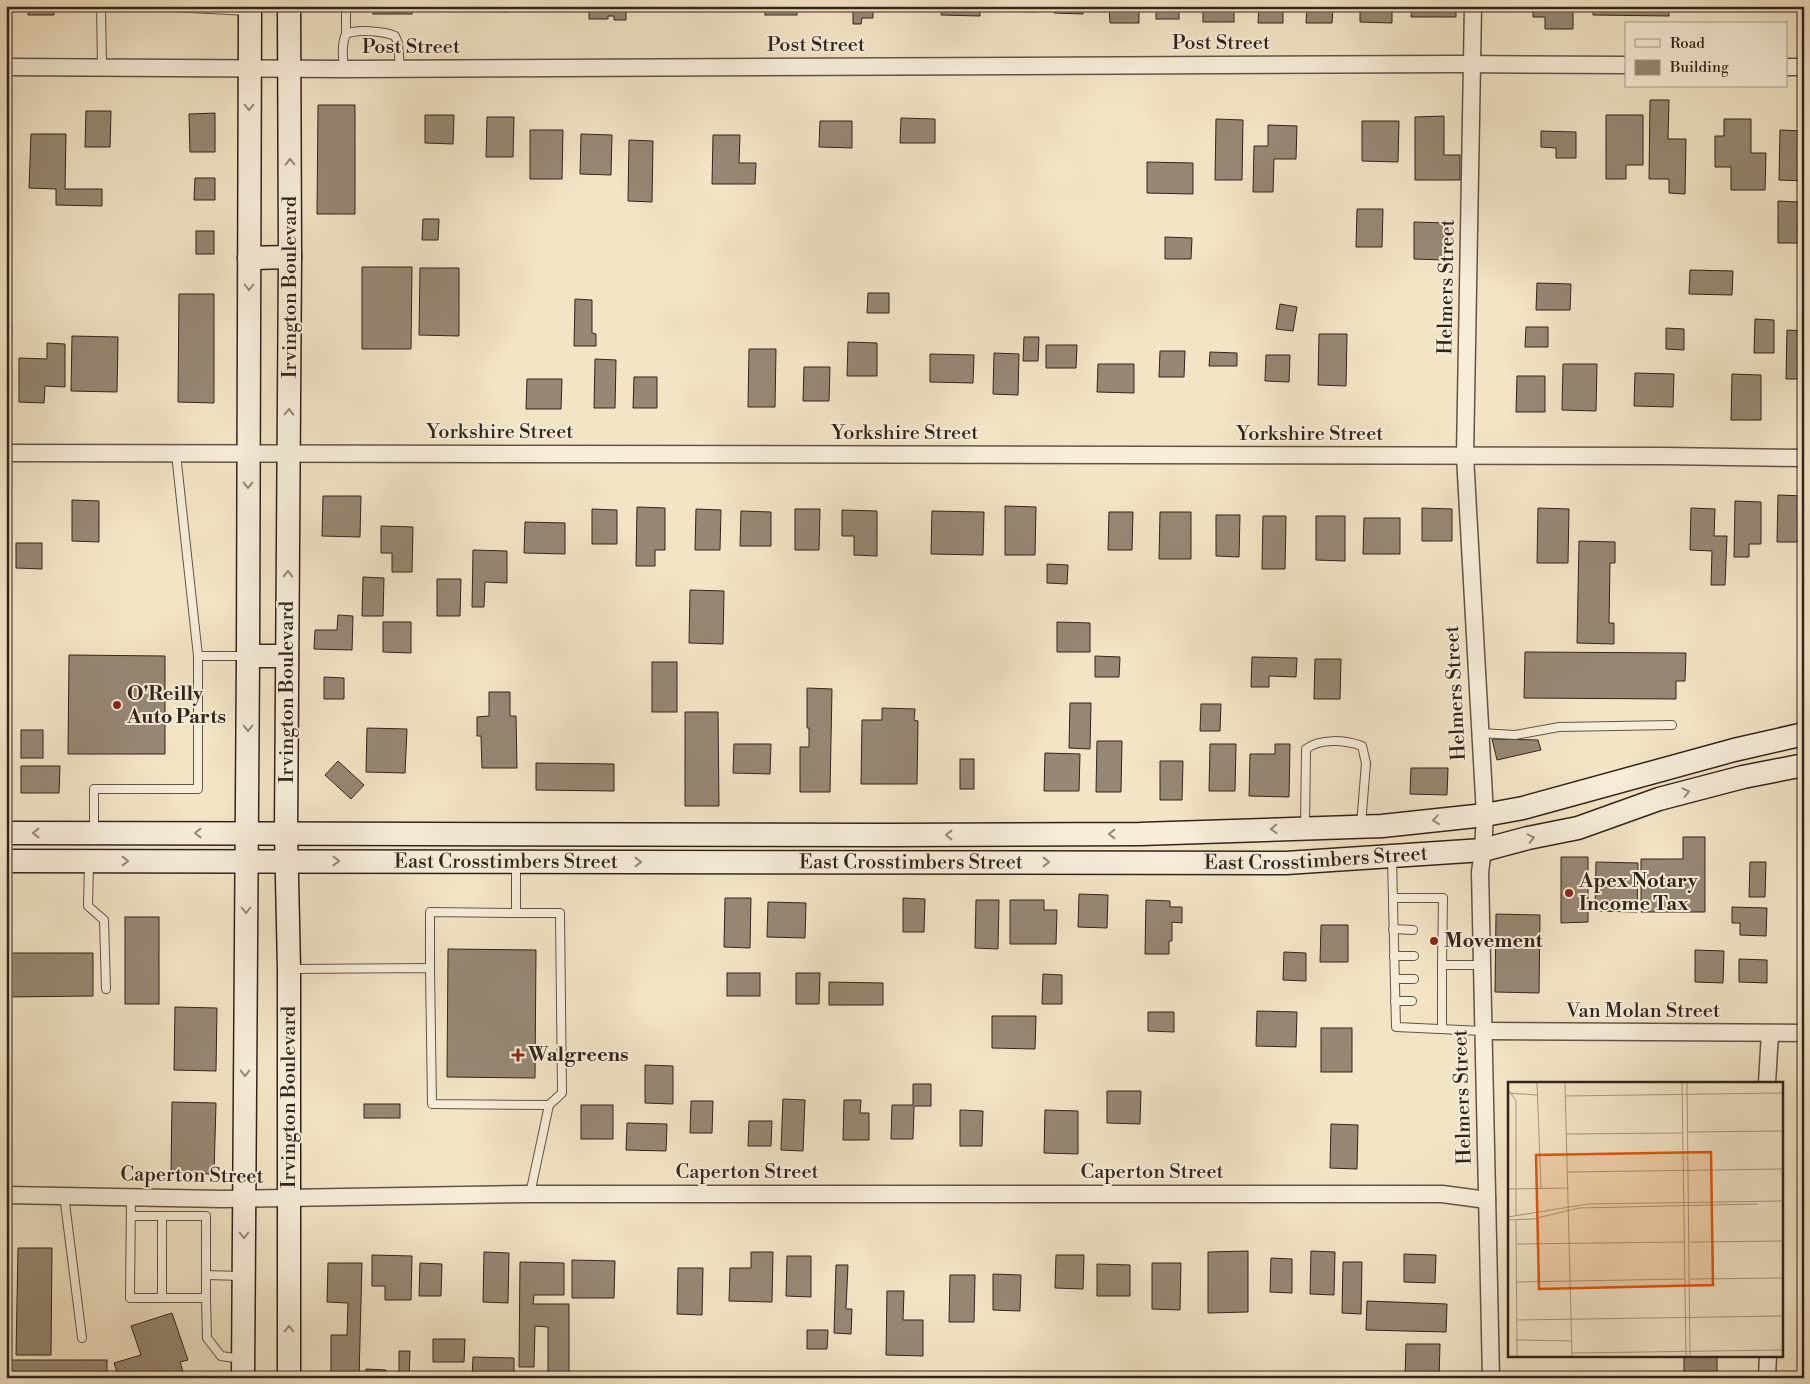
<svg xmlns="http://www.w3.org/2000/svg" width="1810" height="1384" viewBox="0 0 1810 1384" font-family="'Libre Bodoni',serif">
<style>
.building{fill:#968874;stroke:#32241c}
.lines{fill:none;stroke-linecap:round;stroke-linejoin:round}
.service-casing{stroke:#625446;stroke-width:10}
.minor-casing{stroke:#625446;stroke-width:19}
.secondary-casing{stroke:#32241c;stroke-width:25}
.service{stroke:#f7edd9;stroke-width:8}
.minor{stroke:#f7edd9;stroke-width:16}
.secondary{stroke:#f7edd9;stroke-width:22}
.oneway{stroke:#94887a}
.poi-dot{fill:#8f2418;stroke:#f7edd9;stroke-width:2}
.labels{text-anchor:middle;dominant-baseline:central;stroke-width:4;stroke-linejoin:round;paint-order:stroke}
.street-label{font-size:20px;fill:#32241c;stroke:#f7edd9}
.poi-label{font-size:20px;font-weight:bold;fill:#32241c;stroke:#f7edd9;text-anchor:start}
.inset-road{fill:none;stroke:#a59781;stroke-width:1}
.view{fill:#df560d;fill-opacity:0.15;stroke:#df560d;stroke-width:2.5}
.inset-edge{fill:none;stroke:#32241c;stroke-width:2.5}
</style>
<rect width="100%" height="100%" fill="#f2e4c5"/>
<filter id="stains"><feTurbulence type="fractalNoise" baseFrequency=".004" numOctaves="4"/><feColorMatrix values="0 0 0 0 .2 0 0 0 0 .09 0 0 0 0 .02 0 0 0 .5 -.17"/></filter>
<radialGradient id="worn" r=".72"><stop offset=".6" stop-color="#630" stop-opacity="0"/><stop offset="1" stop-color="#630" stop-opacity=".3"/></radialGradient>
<g class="building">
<path d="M29,6H54V15H28Z"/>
<rect x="373" y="6" width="39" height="8"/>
<path d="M483,6H508V12L483,11Z"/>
<path d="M589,6H626V20H614V16H608V19H589Z"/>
<rect x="765" y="6" width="32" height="9"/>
<path d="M853,6H873V18H862L861,24H853Z"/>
<path d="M942,6H980V16L941,15Z"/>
<path d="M1001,6H1036V12L1001,11Z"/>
<path d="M1055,6H1084L1083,14L1054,13Z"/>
<path d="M1109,6H1139V23H1110Z"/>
<rect x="1156" y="6" width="23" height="13"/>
<rect x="1203" y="6" width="31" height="16"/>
<path d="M1259,6H1283V23H1258Z"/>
<path d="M1307,6H1333L1332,23H1306Z"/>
<path d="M1360,6H1392V23L1360,22Z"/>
<path d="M1412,6H1456V17H1411Z"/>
<path d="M1533,6H1573V29H1545V17H1533Z"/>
<path d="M1593,6H1669V16L1593,15Z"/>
<path d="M1650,100H1669L1668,139H1686L1685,194L1669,193V179H1649Z"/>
<path d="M318,105H355V214H317Z"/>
<path d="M86,111H111L110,147H85Z"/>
<path d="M215,113V152H190L189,114Z"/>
<path d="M425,115H454L453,144L425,143Z"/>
<path d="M1606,115H1643V165H1626V179H1606Z"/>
<path d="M1444,116V155H1460V180H1415V117Z"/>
<path d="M487,117H514L513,157H486Z"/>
<path d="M901,118L935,119V143H900Z"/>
<path d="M1216,119L1243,120L1242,180H1215Z"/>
<path d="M1724,119H1751V153H1766L1765,190H1731V167H1715V136H1724Z"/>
<path d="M820,121H852V148L819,147Z"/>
<path d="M1362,121H1399L1398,162L1362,161Z"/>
<path d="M1268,125L1297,126L1296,159H1274L1273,192H1253L1254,146H1268Z"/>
<path d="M530,130H563L562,179H530Z"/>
<path d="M1780,130L1804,131V181L1779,180Z"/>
<path d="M1541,131L1576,132V158H1556V148L1541,147Z"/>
<path d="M31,134H66L65,189H102V206L56,205V189L29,188Z"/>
<path d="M581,134L612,135L611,175L580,174Z"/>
<path d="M713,135H740L739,163H756L755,184H712Z"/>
<path d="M629,140L653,141L652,202L628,201Z"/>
<path d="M1147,162L1193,163V194L1147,193Z"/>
<path d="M195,178H215V200H194Z"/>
<path d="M1778,201L1798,202V243H1778Z"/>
<path d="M1357,209H1383L1382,247H1356Z"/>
<path d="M423,219H439L438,240H422Z"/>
<path d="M1414,222L1446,223L1445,260L1414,259Z"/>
<rect x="196" y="231" width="18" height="23"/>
<path d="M1165,237L1192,238L1191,259H1165Z"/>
<path d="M362,267H412L411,349H362Z"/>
<path d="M420,268H459V336L419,335Z"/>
<path d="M1690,270L1733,271L1732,295L1689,294Z"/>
<path d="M1537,283L1571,284L1570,310H1536Z"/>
<path d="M868,293H889V313H867Z"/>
<path d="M179,294H214V403L178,402Z"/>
<path d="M575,299L592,300V333L596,334V346H574Z"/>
<path d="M1280,304L1297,307L1293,331L1276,329Z"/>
<path d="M1755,319L1774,320V353H1754Z"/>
<path d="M6,324H12L11,369H6Z"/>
<path d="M1526,327H1548V347H1525Z"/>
<path d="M1666,328L1684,329V350L1666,349Z"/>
<path d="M1787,330L1804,331V379H1786Z"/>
<path d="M1319,334H1347L1346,386L1318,385Z"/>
<path d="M72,336L118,337L117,392L71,391Z"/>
<path d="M1024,337H1039L1038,361H1023Z"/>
<path d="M848,342L877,343V376H847Z"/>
<path d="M47,343L65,344V387L45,386L44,403L19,402V358L47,359Z"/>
<path d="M1046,345H1077L1076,368H1046Z"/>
<path d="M749,349H776L775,407H748Z"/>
<path d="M1160,351H1185L1184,377H1159Z"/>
<path d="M1210,352L1237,353V366H1209Z"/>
<path d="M994,353L1019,354L1018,395L993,394Z"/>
<path d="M930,354L974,355L973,383L930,382Z"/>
<path d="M1266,355H1290L1289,382L1265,381Z"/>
<path d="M595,359L616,360L615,408H594Z"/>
<path d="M1098,364H1134V393L1097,392Z"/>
<path d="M1563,364H1597L1596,411L1562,410Z"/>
<path d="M804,367H830L829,401H803Z"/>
<path d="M1635,373L1674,374L1673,407L1634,406Z"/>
<path d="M1732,374L1761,375V420H1731Z"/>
<path d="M1517,376H1545V412H1516Z"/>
<path d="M634,377H657V408H633Z"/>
<path d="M527,379H562L561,409H526Z"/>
<path d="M1778,495L1804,496L1803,542H1777Z"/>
<path d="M323,496H361L360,537L322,536Z"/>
<path d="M72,500L99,501V542L72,541Z"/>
<path d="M1735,501L1761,502V544H1749V557H1734Z"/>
<path d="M1005,506L1036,507L1035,555H1005Z"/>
<path d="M637,507L665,508V550H655V566H636Z"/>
<path d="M1422,508L1452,509V541H1422Z"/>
<path d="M1538,508L1569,509L1568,563H1537Z"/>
<path d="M1691,508L1715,509L1714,536H1727L1725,585H1711L1712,551L1690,550Z"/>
<path d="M592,509L617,510V544H592Z"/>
<path d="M696,509L721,510L720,550H695Z"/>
<path d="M795,509H820L819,550H795Z"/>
<path d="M842,510L877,511V556L854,555V536H842Z"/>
<path d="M741,511L771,512V546H740Z"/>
<path d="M932,511L984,512L983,555L931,554Z"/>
<path d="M1109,512H1133L1132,550H1108Z"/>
<path d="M1160,512H1191V559H1159Z"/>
<path d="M1216,515H1240L1239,557L1216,556Z"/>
<path d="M1263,516H1286L1285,569H1262Z"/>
<path d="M1316,516H1345V561L1316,560Z"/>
<path d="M1364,518H1400V554H1363Z"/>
<path d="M525,522L565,523V554L524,553Z"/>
<path d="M381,526L413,527L412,572H392V553H381Z"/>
<path d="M1579,541L1615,542V563H1610L1609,623H1614V644L1577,643Z"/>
<path d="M16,543H42V569L16,568Z"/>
<path d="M473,550L507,551V583L485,582L484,607H472Z"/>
<path d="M1801,562H1804V649V581H1801Z"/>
<path d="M1047,564L1068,565L1067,584L1047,583Z"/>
<path d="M363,577L384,578L383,616H362Z"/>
<path d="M437,579H461L460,616H437Z"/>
<path d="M690,590L724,591L723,644L689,643Z"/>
<path d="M338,615L353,616L352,650L314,649L315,630H337Z"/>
<path d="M383,622H411V653L383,652Z"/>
<path d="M1057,622L1090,623V652H1057Z"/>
<path d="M6,633H9L8,651H6Z"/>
<path d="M1525,652L1686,653L1685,681H1676V699L1524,698Z"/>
<path d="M69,655L165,656V754H68Z"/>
<path d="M1095,656L1120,657L1119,677H1095Z"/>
<path d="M1252,657L1297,658L1296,677L1269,676V687H1251Z"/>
<path d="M1315,659H1341L1340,699H1314Z"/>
<rect x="652" y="662" width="25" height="50"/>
<path d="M324,677L344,678V699H324Z"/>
<path d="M807,688L832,689L830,792H800V747H809V728H807Z"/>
<path d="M489,692H510V716H516L517,768H482L481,736H477V717L489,716Z"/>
<path d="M1070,703H1091L1090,749L1069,748Z"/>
<path d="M1201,704H1221L1220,731H1200Z"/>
<path d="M882,708L915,709L914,720L918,721L917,784H861L862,720H882Z"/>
<path d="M685,712H718L719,806H685Z"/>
<path d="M367,728L407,729L405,773L366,772Z"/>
<rect x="21" y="730" width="22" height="28"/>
<path d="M1492,739L1538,740L1541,750L1497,760Z"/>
<path d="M1097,741H1122L1121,792H1096Z"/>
<path d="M734,744H771L770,774L733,773Z"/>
<path d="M1210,744H1236L1235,791H1209Z"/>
<path d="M1275,744H1290L1289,797L1249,796L1250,754H1275Z"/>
<path d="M1045,753L1080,754L1079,791H1044Z"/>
<rect x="960" y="759" width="14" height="30"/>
<path d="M338,761L364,785L351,799L325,775Z"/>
<path d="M1160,761H1183L1182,800H1160Z"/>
<path d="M536,763L614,764V791L536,790Z"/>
<path d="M21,766H60L59,793H21Z"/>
<path d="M1411,768H1448L1447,795L1410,794Z"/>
<path d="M1683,837H1705V912H1641V859H1683Z"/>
<path d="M1561,857H1588V922L1561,923Z"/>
<path d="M1596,862L1638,863L1637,912L1595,911Z"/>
<path d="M1750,862H1766L1765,897H1749Z"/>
<path d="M1079,894L1108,895L1107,928L1078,927Z"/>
<path d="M725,898H751L750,948L724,947Z"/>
<path d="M903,898L925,899L924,932H903Z"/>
<path d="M976,900H999L998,949L975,948Z"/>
<path d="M1010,900H1044V910H1057L1056,944H1010Z"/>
<path d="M1146,900L1170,901V907H1182V923L1172,922V941H1169V954H1145Z"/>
<path d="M768,902L806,903L805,938L767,937Z"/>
<path d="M1732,907L1767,908L1766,936L1740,935V923H1732Z"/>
<path d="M1496,914L1540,915L1539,993L1495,992Z"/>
<rect x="125" y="917" width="34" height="87"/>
<path d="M1321,925H1348V962H1320Z"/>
<path d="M448,949L536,950L535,1078L447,1077Z"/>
<path d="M1695,950L1724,951L1723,983L1695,982Z"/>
<path d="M1284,952L1306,953V981L1283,980Z"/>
<path d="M6,953H93V996L6,997Z"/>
<path d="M1739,959L1767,960V983L1739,982Z"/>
<rect x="727" y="973" width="33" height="23"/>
<path d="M796,973H820L819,1004H796Z"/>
<path d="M1043,974L1062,975V1004H1042Z"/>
<path d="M829,982L883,983V1005H829Z"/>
<path d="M175,1007L217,1008L216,1071L174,1070Z"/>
<path d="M1257,1011L1297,1012L1296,1047L1256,1046Z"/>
<path d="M1148,1012H1174V1032L1148,1031Z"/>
<path d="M992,1016H1036L1035,1049L992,1048Z"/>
<rect x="1321" y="1028" width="31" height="44"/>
<path d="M645,1065L673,1066V1104L645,1103Z"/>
<path d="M913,1084H931V1106H914L913,1139H891L892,1105H913Z"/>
<path d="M1107,1091H1141L1140,1124L1107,1123Z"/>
<path d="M783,1099L805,1100L803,1151L781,1150Z"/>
<path d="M844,1100H861L860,1113H869V1140H843Z"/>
<path d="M691,1101H713L712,1133H690Z"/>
<path d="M172,1102L216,1103L214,1174L171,1173Z"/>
<rect x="364" y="1104" width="36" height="14"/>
<rect x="581" y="1105" width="32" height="34"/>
<path d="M960,1110L983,1111L982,1146H960Z"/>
<path d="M1045,1110L1078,1111V1154L1044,1153Z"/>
<path d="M749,1121H772L771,1146H748Z"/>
<path d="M627,1123L667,1124L666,1151L626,1150Z"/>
<path d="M1331,1124L1358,1125L1357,1169L1330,1168Z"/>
<path d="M18,1248H52L51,1355H16Z"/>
<path d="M1248,1251V1312L1208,1313V1252Z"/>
<path d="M1311,1251L1335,1252L1334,1295L1310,1294Z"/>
<path d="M484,1252L509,1253L508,1303L483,1302Z"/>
<path d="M751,1252H773L772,1302L729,1301L730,1268H751Z"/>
<path d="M1404,1254L1436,1255L1435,1283L1404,1282Z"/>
<path d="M372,1255L412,1256L411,1300H385V1286H372Z"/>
<path d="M1056,1255H1084L1083,1289L1055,1288Z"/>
<path d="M787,1256H811V1297L786,1296Z"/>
<path d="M1271,1258L1292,1259V1293L1270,1292Z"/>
<path d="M572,1260L615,1261L614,1298H572Z"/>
<path d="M520,1262L564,1263V1295H534L533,1304H569V1377H548V1327L535,1326L534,1367H519Z"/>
<path d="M1343,1262H1362L1361,1314L1342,1313Z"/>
<path d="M328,1263H362L359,1378H331V1335H347L348,1303L327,1302Z"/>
<path d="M420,1263L442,1264L441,1296H419Z"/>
<path d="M1152,1263H1181L1180,1310L1152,1309Z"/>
<path d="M1097,1264L1130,1265V1296H1097Z"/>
<path d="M836,1265H848L846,1309H852L851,1334L834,1333Z"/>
<path d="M678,1268H703L702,1315L677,1314Z"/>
<path d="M993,1274L1021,1275L1020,1311L993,1310Z"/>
<path d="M950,1275H975L974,1322H949Z"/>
<path d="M887,1291H904L903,1320H923V1356L886,1355Z"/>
<path d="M1367,1301L1447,1304L1446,1332L1366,1330Z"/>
<path d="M172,1313L188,1360L180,1362L185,1378H119L114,1363L141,1355L131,1326Z"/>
<path d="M807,1330H828L827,1349H807Z"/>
<path d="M433,1339H465L464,1362H433Z"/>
<path d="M1406,1344H1440L1439,1378H1405Z"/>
<path d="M399,1351H410L409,1378H399Z"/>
<rect x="1684" y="1355" width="33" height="23"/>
<path d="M473,1357L514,1358V1378H472Z"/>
<rect x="6" y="1360" width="101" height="18"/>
<path d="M366,1369L386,1370V1378H366Z"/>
</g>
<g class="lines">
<g class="service-casing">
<g id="service">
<path d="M101,6L102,67"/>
<path d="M158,6H170"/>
<path d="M346,6V34"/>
<path d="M170,7L248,11"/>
<path d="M344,69C343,57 341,45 346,34C357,29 384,31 395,36L398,43L400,68"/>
<path d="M198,656H246"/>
<path d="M1480,733L1515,735L1559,727L1672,725"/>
<path d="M1305,827L1306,749C1320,738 1345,740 1362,746L1366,763L1361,825"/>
<path d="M94,830V789H198V656L176,454"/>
<path d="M1392,859L1396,1027L1483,1031"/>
<path d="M89,864L88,906L104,920L106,989"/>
<path d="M1393,898H1443L1442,965H1482"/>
<path d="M516,913H560L562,1093L549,1105"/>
<path d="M1393,929L1413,930"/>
<path d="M1394,956H1414"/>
<path d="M430,968V912L516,913V864"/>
<path d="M291,969L430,968L432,1104L549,1105L530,1194"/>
<path d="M1395,979H1414"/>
<path d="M1395,1001H1412"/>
<path d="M1442,1029V965"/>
<path d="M64,1195L82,1338"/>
<path d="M131,1197L130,1298H206L207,1338L221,1356L241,1359"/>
<path d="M131,1216H206V1298"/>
<path d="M162,1216V1298"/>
<path d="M206,1275L242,1276"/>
</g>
</g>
<g class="minor-casing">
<g id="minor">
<path d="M1473,6L1465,456L1485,815L1483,850L1480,872L1491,1378"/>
<path d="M6,67L344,69L1454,64L1626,65"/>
<path d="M1786,67H1804"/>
<path d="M6,453L1665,456L1804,458"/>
<path d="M1483,1031L1804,1033"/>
<path d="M1767,1083L1770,1033"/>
<path d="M6,1195L223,1199L530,1194H1442L1487,1200"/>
<path d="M1767,1378L1768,1355"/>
</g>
</g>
<g class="secondary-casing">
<g id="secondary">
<path d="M289,6L290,257L286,833L289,969V1378"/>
<path d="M249,258L290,257"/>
<path d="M248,656H287"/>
<path d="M6,833L889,835L1140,834L1382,826L1485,815L1523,808L1734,750L1804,734"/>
<path id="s1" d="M6,861L1286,863L1483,850L1528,838L1578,828L1659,799L1743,777L1804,765"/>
<path d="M243,1378L248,656L250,6"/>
</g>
</g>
<use href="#service" class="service"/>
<use href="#minor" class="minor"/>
<use href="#secondary" class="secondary"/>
</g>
<defs><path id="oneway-chevron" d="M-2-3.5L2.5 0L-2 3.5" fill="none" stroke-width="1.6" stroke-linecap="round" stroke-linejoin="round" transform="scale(1.25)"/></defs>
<g class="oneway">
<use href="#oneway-chevron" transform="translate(249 107) rotate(90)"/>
<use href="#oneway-chevron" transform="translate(290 162) rotate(-91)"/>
<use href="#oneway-chevron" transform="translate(249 287) rotate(90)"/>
<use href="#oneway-chevron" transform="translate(289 412) rotate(-89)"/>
<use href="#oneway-chevron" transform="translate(248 485) rotate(90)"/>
<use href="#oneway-chevron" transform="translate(288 574) rotate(-89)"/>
<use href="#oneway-chevron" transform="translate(248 728) rotate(90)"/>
<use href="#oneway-chevron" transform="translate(1686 792) rotate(-13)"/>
<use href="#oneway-chevron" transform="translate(1436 820) rotate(174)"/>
<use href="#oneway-chevron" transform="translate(1274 829) rotate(178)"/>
<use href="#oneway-chevron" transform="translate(36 833) rotate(-180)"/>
<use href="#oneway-chevron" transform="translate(198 833) rotate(-180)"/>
<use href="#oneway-chevron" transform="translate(1112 834) rotate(180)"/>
<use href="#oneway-chevron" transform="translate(949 835) rotate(180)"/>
<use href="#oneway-chevron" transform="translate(1531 838) rotate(-13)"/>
<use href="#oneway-chevron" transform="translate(125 861)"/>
<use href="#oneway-chevron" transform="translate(336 861)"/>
<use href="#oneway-chevron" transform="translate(638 862)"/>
<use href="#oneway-chevron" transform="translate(1046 862)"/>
<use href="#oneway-chevron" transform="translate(246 910) rotate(90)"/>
<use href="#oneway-chevron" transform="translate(245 1073) rotate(90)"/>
<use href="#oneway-chevron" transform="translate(244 1235) rotate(90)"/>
<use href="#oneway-chevron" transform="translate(289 1329) rotate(-90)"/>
</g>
<g class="poi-dot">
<circle cx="117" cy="705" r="5"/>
<circle cx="1569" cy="893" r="5"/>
<circle cx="1434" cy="941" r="5"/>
<path d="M515.5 1047.5h5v5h5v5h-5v5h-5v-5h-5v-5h5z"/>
</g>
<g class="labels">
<g class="street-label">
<text x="1221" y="43">Post Street</text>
<text x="816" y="45">Post Street</text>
<text x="411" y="47">Post Street</text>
<text transform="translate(290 287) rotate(-90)">Irvington Boulevard</text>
<text transform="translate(1447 287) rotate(-89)">Helmers Street</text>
<text x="500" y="432">Yorkshire Street</text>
<text x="905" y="433">Yorkshire Street</text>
<text x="1310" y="434">Yorkshire Street</text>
<text transform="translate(287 692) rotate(-90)">Irvington Boulevard</text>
<text transform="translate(1456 693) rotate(-93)">Helmers Street</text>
<text stroke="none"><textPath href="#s1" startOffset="1310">East Crosstimbers Street</textPath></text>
<text stroke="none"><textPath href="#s1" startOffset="500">East Crosstimbers Street</textPath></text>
<text stroke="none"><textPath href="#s1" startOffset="905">East Crosstimbers Street</textPath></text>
<text x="1643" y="1011">Van Molan Street</text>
<text transform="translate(289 1097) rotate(-90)">Irvington Boulevard</text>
<text transform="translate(1463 1097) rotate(-92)">Helmers Street</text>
<text x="747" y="1172">Caperton Street</text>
<text x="1152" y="1172">Caperton Street</text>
<text transform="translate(192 1176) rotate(1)">Caperton Street</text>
</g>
<g class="poi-label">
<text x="127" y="694">O'Reilly<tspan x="127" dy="23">Auto Parts</tspan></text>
<text x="1579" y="881">Apex Notary<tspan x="1579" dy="23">Income Tax</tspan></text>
<text x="1444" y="941">Movement</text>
<text x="528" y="1055">Walgreens</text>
</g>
</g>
<g transform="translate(1508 1082)">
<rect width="275" height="275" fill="#f2e4c5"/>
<path class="inset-road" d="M29,1L33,107M57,1L64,274M174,1L178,274M179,1L182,274M0,7L8,19V133M0,11L29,13M57,14L275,11M180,50L275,49M58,52L174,51M60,90L275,87M0,107L61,106M0,135L80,122L275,119M0,138L25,137L71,126L250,122M8,138L9,274M182,160L275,159M9,162L176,160M182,197L275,196M9,200L176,197M9,238L275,234M9,258L64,259M64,271L275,268"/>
<path class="view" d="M203,70L205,203L31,207L28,73Z"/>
<rect width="275" height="275" class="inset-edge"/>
</g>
<rect width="1810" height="1384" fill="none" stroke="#f2e4c5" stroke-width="25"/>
<rect x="8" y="8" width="1795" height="1369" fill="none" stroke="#32241c" stroke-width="2.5"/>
<rect x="12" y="12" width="1785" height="1359" fill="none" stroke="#32241c"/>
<rect x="1625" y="22" width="162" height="65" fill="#f7edd9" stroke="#a89d8d"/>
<rect x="1635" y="39" width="25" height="8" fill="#f7edd9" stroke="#a89d8d"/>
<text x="1670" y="48" font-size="15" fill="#32241c">Road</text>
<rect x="1635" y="60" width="25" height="15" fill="#968874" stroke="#a89d8d"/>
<text x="1670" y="72" font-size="15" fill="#32241c">Building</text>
<rect width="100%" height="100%" filter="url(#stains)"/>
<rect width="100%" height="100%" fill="url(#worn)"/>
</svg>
